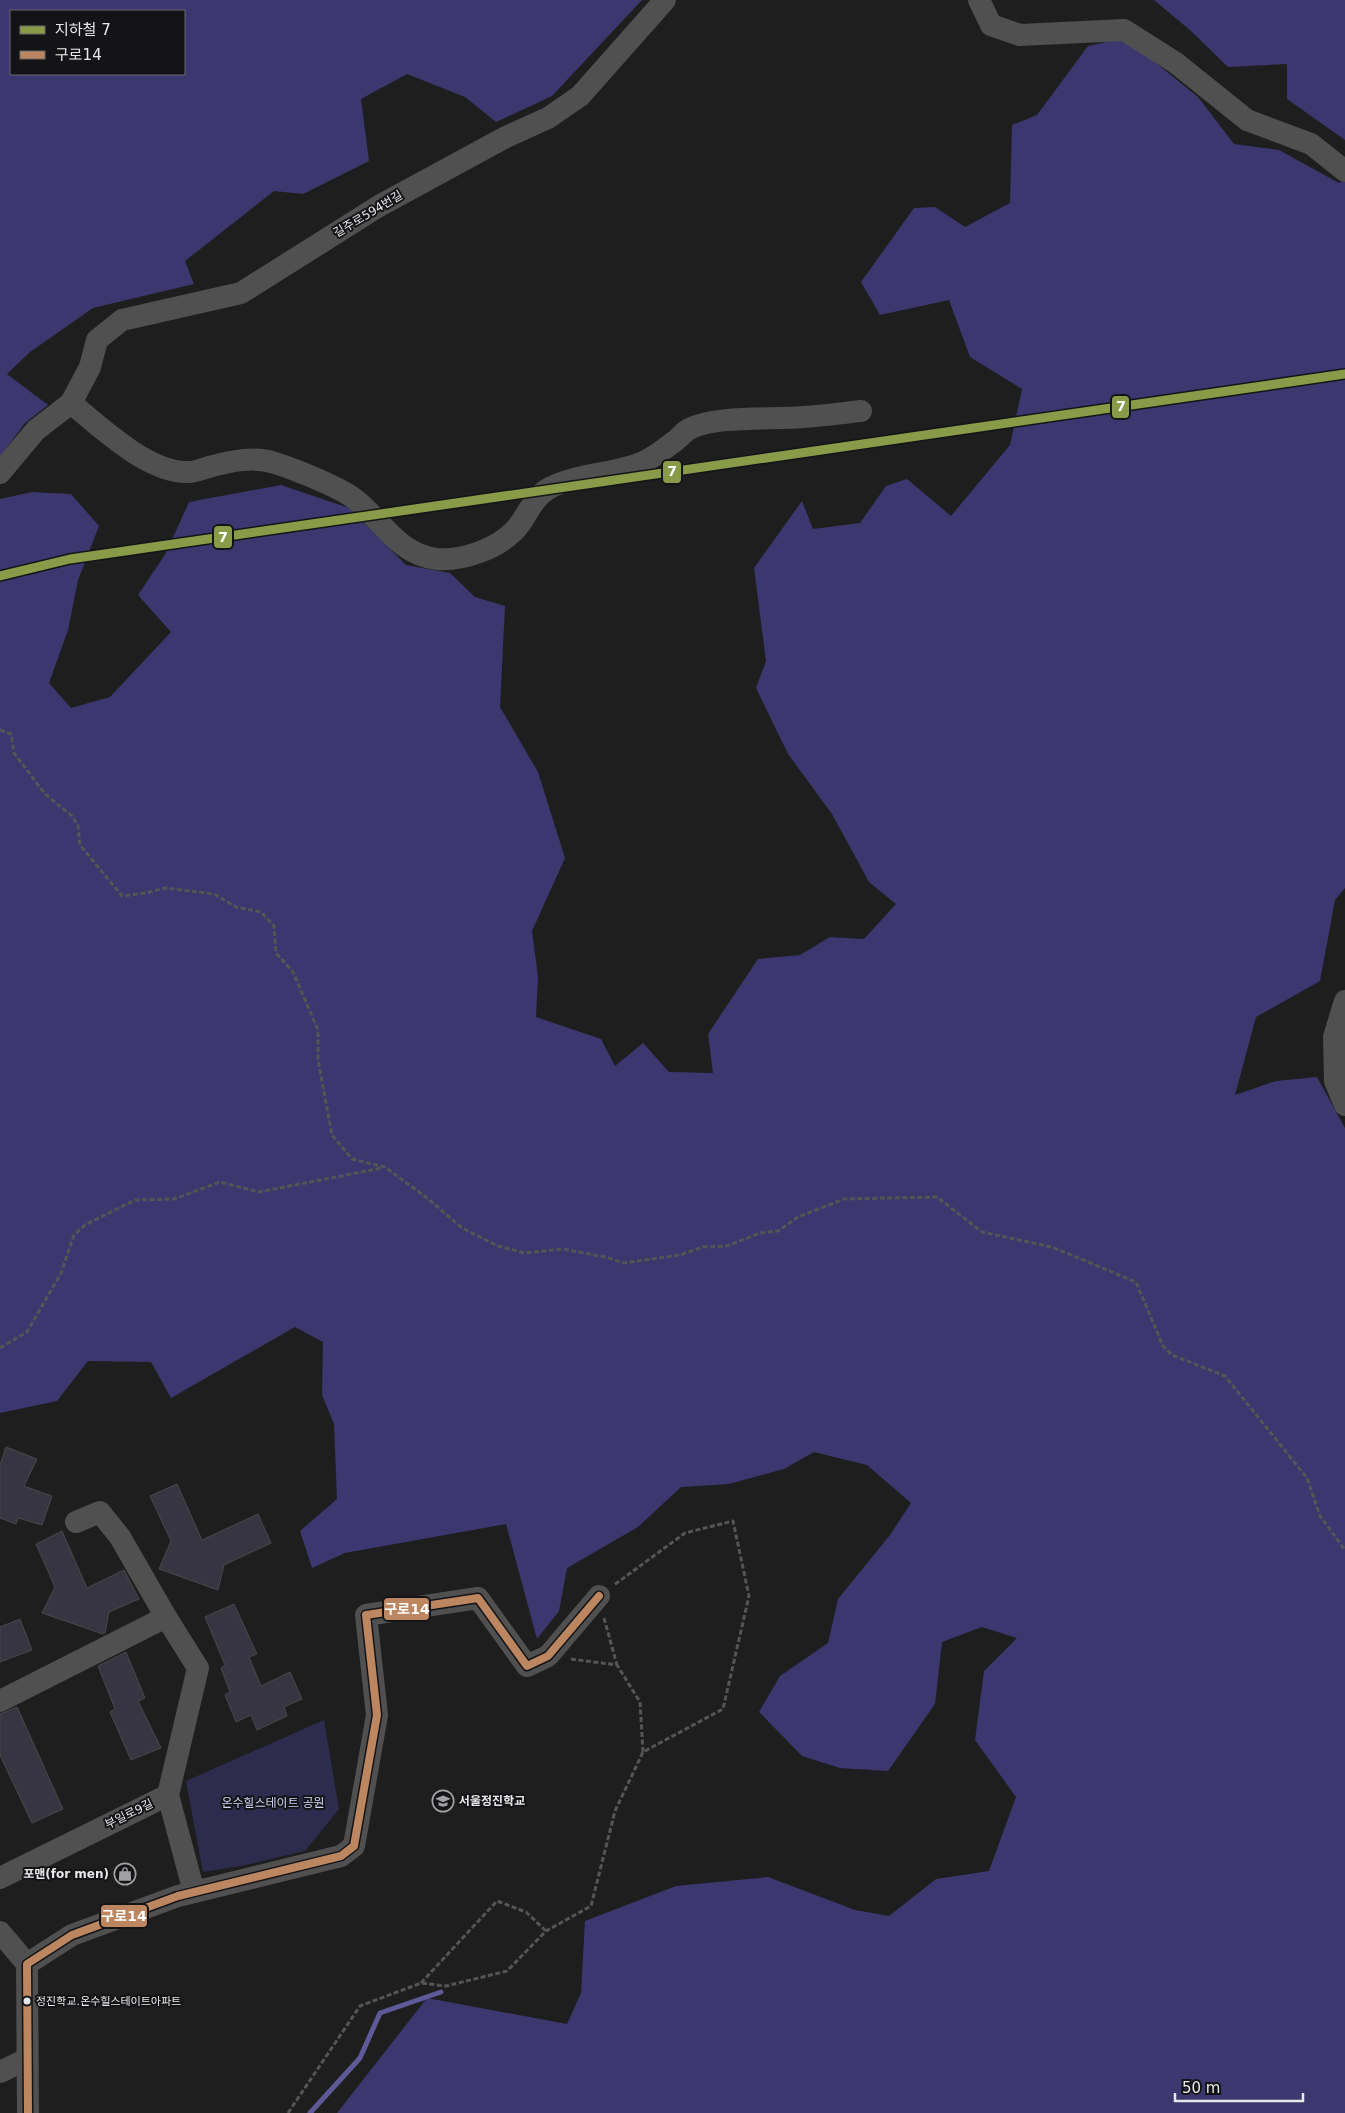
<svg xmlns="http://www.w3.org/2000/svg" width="1345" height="2113" viewBox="0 0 1345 2113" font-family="'DejaVu Sans','Noto Sans KR',sans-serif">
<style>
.green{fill:#2e2c4e}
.forest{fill:#3c376e;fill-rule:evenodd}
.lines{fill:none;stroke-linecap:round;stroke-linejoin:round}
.stream{stroke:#5e5997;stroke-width:5}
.building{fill:#373542;stroke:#49494a}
.path{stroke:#555556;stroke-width:3;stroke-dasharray:5 2.5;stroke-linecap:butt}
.minor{stroke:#505051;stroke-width:22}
.bus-1-casing{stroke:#141417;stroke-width:11}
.bus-1{stroke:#bb8660;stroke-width:8}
.metro-1-casing{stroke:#141417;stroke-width:12}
.metro-1{stroke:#899a49;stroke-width:9}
.bus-dot{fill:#e8e8ea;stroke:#141417;stroke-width:2}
.labels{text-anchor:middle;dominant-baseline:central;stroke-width:4;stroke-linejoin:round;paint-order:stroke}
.bus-label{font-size:11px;fill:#e8e8ea;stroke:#141417;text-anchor:start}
.street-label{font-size:12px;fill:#e8e8ea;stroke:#141417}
.poi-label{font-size:12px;font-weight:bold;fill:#e8e8ea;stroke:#141417;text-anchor:start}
.park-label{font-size:12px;fill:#d3d3fa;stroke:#141417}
.line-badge{stroke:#141417;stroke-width:2}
.badge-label{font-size:14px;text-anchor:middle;font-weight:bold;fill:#fff}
</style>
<rect width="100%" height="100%" fill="#1e1e1f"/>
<path class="green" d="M324,1720L339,1809L305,1851L246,1865L203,1872L186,1781Z"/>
<g class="forest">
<path d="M0,0H642L552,96L496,122L465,97L407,74L361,99L369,161L303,194L274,191L185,261L194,284L93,308L30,352L7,374L48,405L25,423L0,457ZM11,11H184V74H11Z"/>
<path d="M1154,0H1345V140L1287,99V64L1228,67L1191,31Z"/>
<path d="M1125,38L1198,97L1234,144L1279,150L1339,183L1345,179V888L1335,900L1320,981L1256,1017L1235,1095L1276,1081L1317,1077L1345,1128V2113H337L427,1998L567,2024L581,1993L585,1921L676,1886L768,1877L855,1910L889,1916L936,1879L989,1871L1016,1797L975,1740L984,1671L1017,1638L982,1627L942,1642L935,1704L888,1771L840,1768L802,1756L759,1712L780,1676L828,1643L838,1599L890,1535L911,1503L867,1465L814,1452L784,1469L729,1484L681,1487L638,1527L567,1568L559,1611L537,1639L506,1524L345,1553L312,1568L300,1531L337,1499L334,1424L322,1395L323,1342L295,1327L171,1398L151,1362L88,1361L57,1401L0,1413V499L32,492L71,494L99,526L78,580L68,630L49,683L71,708L110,697L171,632L138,595L166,553L189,502L281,485L349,508L406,565L450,573L475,597L505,606L500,707L538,772L565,858L532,931L538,977L536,1017L601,1039L615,1066L643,1043L669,1072L713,1073L708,1034L758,959L800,955L830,937L864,939L896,904L869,882L832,814L788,754L756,688L766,661L754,568L802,501L813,529L860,523L886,486L907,479L951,516L1010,445L1022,389L970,357L949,300L880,315L861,282L914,208L935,207L965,227L1010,203L1012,125L1037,115L1088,46Z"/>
</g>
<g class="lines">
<path class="stream" d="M310,2113L360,2058L380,2013L441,1992"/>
</g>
<g class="building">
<path d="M6,1447L37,1459L24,1486L52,1496L42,1525L18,1518L16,1524L0,1518V1465Z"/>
<path d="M177,1484L202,1540L258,1514L271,1543L224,1565L218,1590L159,1569L171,1541L150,1496Z"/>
<path d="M62,1531L87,1588L124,1570L139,1599L109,1612L105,1633L103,1634L42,1613L55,1587L36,1544Z"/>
<path d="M234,1604L257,1654L249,1657L261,1686L290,1672L302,1699L284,1707L287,1716L257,1730L251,1715L236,1722L225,1695L230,1692L221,1668L225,1665L205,1617Z"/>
<path d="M20,1619L32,1650L0,1662V1627Z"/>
<path d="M126,1652L145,1698L138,1701L161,1748L131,1760L110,1712L115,1709L98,1666Z"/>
<path d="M17,1707L63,1809L32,1823L0,1755V1714Z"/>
</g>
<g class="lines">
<g class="path">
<path d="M0,730L11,734L14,753L45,794L72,816L78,826L80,845L122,896L146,893L165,888L214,894L236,907L261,912L274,926L276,953L293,972L318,1030V1060L332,1135L352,1159L385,1167L427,1198L462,1228L498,1246L525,1253L563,1249L605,1257L624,1263L680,1255L703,1247L727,1246L760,1233L778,1231L798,1217L844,1199L937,1197L982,1232L1052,1247L1136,1282L1163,1346L1172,1355L1225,1376L1307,1478L1320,1516L1345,1550"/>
<path d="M0,1348L27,1332L61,1273L74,1235L85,1225L135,1200L174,1199L220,1182L259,1192L382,1168"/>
<path d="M604,1618L617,1665"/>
<path d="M571,1659L617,1665L640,1702L643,1752"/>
<path d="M421,1983L497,1901L526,1912L546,1931"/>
<path d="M288,2113L360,2006L421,1983L446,1986L507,1971L546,1931L591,1906L615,1811L643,1752L723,1709L749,1596L733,1521L685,1533L614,1585"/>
</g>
<g class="minor">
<path d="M979,0L991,25L1020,35L1124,30L1176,63L1247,120L1311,144L1345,171"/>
<path d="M71,403C100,427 148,473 188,472C195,472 202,469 209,467C231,461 253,456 275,463C294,469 342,488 356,500C382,521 399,555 437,559C463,561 496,549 514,531C527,518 531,499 548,489C571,475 611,474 638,464C651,460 664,449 675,441C680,437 684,432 689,429C717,415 772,420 803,417C823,416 842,413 861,411"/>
<path d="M0,473L36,430L71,403L90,367L97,340L122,320L241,293L379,206L506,137L548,118L580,96L665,0"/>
<path d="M1345,1001L1334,1037L1335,1081L1345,1105"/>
<path d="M76,1522L100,1512L120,1537L166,1617"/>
<path d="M0,1701L166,1617L198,1668L168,1795L194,1892"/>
<path d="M0,1878L168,1795"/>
<path d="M0,1932L27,1964"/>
<path d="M0,2072L27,2059"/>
<path d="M28,2113L27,1964L72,1935L178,1896L341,1856L354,1846L377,1715L366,1615L478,1598L527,1666L548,1656L599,1596"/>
</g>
<g class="bus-1-casing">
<path id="bus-1" d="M28,2113L27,1964L72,1935L178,1896L341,1856L354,1846L377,1715L366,1615L478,1598L527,1666L548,1656L599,1596"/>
</g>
<use href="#bus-1" class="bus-1"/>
<g class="metro-1-casing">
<path id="metro-1" d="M0,576L70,559L1345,374"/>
</g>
<use href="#metro-1" class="metro-1"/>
</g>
<defs>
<g id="school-ring" transform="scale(1.125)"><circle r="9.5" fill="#141417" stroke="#a1a1a3" stroke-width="1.5"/><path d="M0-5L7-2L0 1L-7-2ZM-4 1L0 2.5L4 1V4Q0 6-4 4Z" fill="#a1a1a3"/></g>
<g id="shop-ring" transform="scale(1.125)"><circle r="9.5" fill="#141417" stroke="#a1a1a3" stroke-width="1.5"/><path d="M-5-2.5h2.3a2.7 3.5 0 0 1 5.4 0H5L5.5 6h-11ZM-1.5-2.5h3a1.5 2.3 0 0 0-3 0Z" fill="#a1a1a3"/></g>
</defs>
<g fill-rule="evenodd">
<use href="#school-ring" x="443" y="1801"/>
<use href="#shop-ring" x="125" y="1874"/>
</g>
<circle class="bus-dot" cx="27" cy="2001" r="4.5"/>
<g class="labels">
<g class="bus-label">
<text x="36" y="2001">정진학교.온수힐스테이트아파트</text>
</g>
<g class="street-label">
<text transform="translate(368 214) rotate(-31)">길주로594번길</text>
<text transform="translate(129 1814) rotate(-26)">부일로9길</text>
</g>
<g class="poi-label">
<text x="459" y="1801">서울정진학교</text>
<text x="109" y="1874" text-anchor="end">포맨(for men)</text>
</g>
<g class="park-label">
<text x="273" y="1803">온수힐스테이트 공원</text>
</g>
</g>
<g class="line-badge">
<rect x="1111" y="395" width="19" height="24" rx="5" fill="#899a49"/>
<rect x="662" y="460" width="20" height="24" rx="5" fill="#899a49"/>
<rect x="213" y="525" width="20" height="24" rx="5" fill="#899a49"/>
<rect x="383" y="1597" width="47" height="24" rx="5" fill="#bb8660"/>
<rect x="100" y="1904" width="48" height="24" rx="5" fill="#bb8660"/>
</g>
<g class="badge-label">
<text x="1121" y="411">7</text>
<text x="672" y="476">7</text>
<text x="223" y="542">7</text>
<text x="407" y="1614">구로14</text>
<text x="124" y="1921">구로14</text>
</g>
<rect x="10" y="10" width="175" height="65" fill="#141417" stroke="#69696b"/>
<rect x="20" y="26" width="25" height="8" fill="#899a49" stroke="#69696b"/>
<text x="55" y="35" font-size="15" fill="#e8e8ea">지하철 7</text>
<rect x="20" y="51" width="25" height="8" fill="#bb8660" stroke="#69696b"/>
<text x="55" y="60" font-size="15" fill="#e8e8ea">구로14</text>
<path d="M1175 2093v8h128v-8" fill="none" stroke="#e8e8ea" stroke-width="2.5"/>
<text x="1182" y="2093" font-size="15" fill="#e8e8ea" stroke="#141417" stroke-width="4" paint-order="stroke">50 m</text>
</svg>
